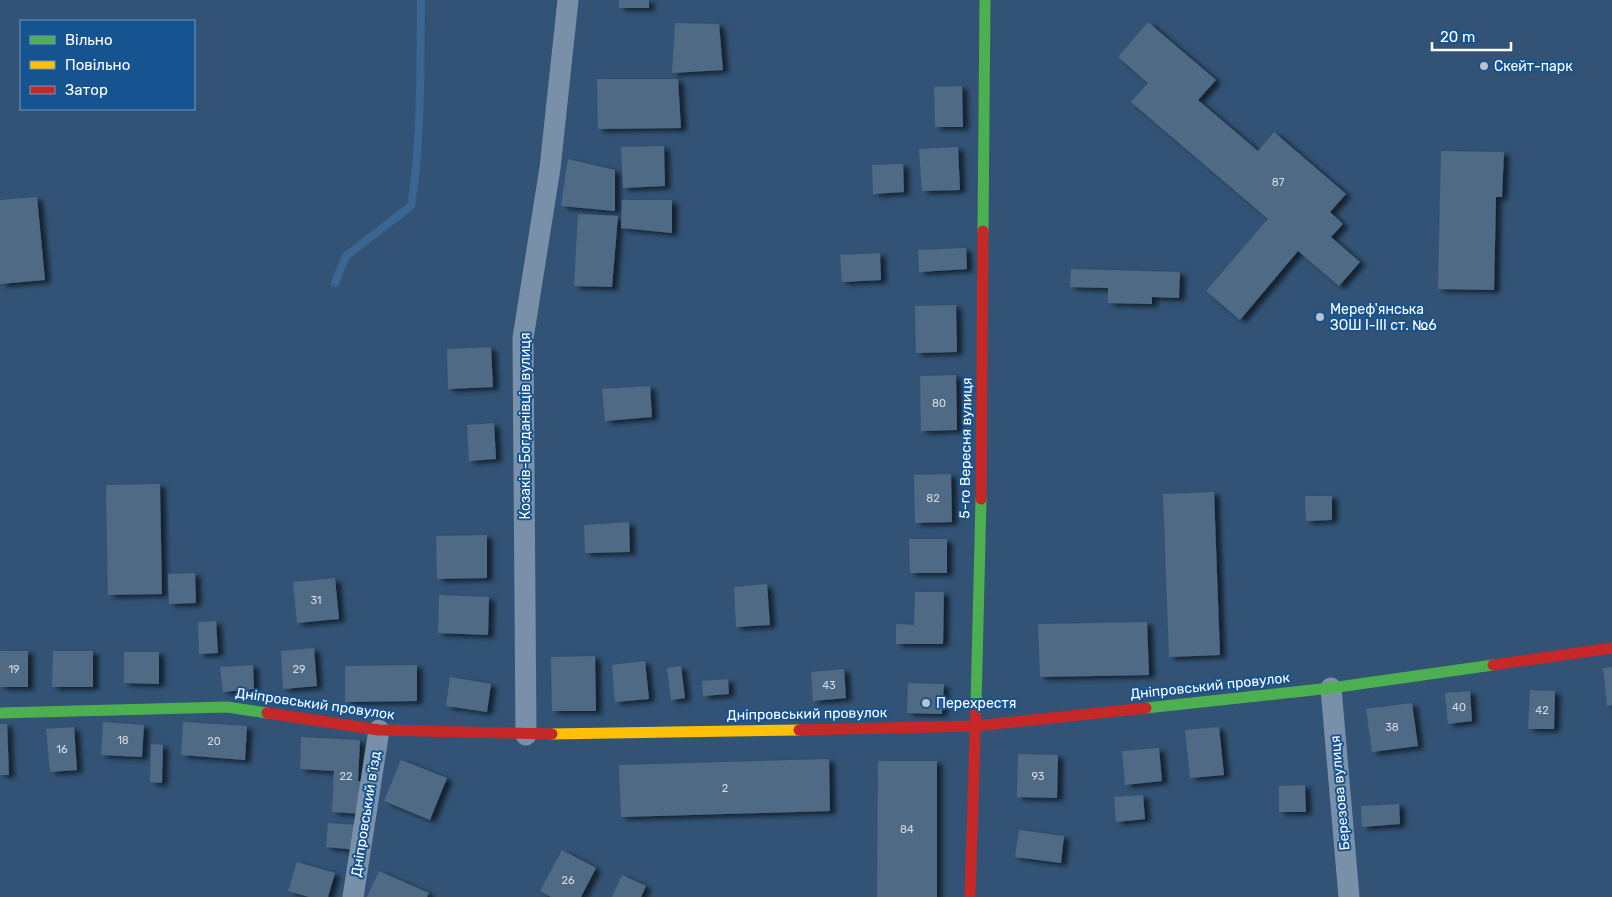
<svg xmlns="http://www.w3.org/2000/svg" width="1612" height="897" viewBox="0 0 1612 897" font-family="Rubik,sans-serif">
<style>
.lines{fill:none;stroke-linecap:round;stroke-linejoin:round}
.stream{stroke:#3a6691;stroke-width:8}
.building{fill:#4f6a84;filter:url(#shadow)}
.street{stroke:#7991a8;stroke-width:21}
.fast{stroke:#4caf50;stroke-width:11}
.slow{stroke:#ffc107;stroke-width:11}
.jam{stroke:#c62828;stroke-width:11}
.poi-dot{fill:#b7c3cf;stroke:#165391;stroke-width:2}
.labels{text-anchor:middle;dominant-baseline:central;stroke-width:4;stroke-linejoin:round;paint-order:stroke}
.number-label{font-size:11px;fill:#d3dae0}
.poi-label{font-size:14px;fill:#fff;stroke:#165391;text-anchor:start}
.street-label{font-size:14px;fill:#fff;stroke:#165391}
</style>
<defs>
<filter id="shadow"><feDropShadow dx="5.5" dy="3" stdDeviation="2.5" flood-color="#0009"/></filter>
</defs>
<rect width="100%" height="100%" fill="#325375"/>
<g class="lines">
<path class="stream" d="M335,283L346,256L411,206C422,139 420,68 421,0"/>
</g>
<g class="building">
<rect x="619" y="0" width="30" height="8"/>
<path d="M1148,22L1216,80L1198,100L1258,151L1274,132L1346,194L1330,212L1343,224L1331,237L1360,262L1339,286L1298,251L1240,320L1206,291L1268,219L1131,102L1148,83L1118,57Z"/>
<path d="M675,23L719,24L723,70L672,73Z"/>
<path d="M597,79H678L681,128L598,129Z"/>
<path d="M962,86L963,127H935L934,87Z"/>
<path d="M664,146L665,186L623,188L621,147Z"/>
<path d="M958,147L960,190L922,191L919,149Z"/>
<path d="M1441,151L1504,152L1502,197H1496L1494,290L1438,289Z"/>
<path d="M568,159L615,170V211L561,206Z"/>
<path d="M903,164L904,192L873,194L872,165Z"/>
<path d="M37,197L45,280L0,284V200Z"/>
<path d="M622,200H672V233L621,228Z"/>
<path d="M578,214L618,216L612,287L574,286Z"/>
<path d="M966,248L967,269L919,272L918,250Z"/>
<path d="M880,253L881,280L842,282L840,255Z"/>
<path d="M1071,269L1180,272L1179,298L1152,297V304L1108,303V288L1070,287Z"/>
<path d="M956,305L957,352L916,353L915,306Z"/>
<path d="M491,347L493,387L448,389L447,349Z"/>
<path d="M956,375L957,430L921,431L920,376Z"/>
<path d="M650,386L652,417L605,421L602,389Z"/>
<path d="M494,423L496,459L469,461L467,425Z"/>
<path d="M951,474L952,522L915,523L914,475Z"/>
<path d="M160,484L162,594L108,595L106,485Z"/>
<path d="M1214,492L1220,655L1169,657L1163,494Z"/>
<path d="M1305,496H1332V520L1306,521Z"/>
<path d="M629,522L630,552L585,553L584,525Z"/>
<path d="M487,535V578L437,579L436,536Z"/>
<path d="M909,539H947V573H910Z"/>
<path d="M195,573L196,603L169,604L168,574Z"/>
<path d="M335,578L339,619L297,623L293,582Z"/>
<path d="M767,584L770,625L736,627L734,587Z"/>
<path d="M915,592H944L943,644H896V624L914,625Z"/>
<path d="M439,595L489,597L488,635L438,633Z"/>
<path d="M216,621L218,653L199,654L198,622Z"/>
<path d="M1147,622L1149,675L1040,677L1038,624Z"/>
<path d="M314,648L317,686L283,689L281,651Z"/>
<rect x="0" y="651" width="28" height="36"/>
<path d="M53,651H93V687H52Z"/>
<path d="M124,652H159V684L124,683Z"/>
<path d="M595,656L596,711H552L551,657Z"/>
<path d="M645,661L649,699L615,702L612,665Z"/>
<path d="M253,665L254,689L223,692L220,667Z"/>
<path d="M417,665V701L345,702V666Z"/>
<path d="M681,666L685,698L671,700L667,668Z"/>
<path d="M1612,667V705L1607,706L1603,668Z"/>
<path d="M844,669L846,698L813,701L811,672Z"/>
<path d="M450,677L491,684L487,712L446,706Z"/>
<path d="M728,679L729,694L703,696L702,681Z"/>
<path d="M908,683L944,684L942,714L907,713Z"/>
<path d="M1530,690L1555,691L1554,729H1528Z"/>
<path d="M1470,691L1472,721L1448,724L1445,693Z"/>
<path d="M1412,703L1418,746L1372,752L1366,709Z"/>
<path d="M103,722L144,725L142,757L101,755Z"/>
<path d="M183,722L247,726L245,760L181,755Z"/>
<path d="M0,724H7L9,775H0Z"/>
<path d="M74,727L77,770L50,772L46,729Z"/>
<path d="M1219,727L1224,775L1190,778L1185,730Z"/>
<path d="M301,737L360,740L358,781L365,782L363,814L332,812L334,771L300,769Z"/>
<path d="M151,744L163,745L162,783L150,782Z"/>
<path d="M1159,748L1162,781L1125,785L1122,751Z"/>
<path d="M1018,754L1058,755L1057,798L1017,797Z"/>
<path d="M829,759L830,811L621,817L619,765Z"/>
<path d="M401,760L447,778L430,820L384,801Z"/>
<path d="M878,761H937V897H877Z"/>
<path d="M1305,785L1306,812H1279V786Z"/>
<path d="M1143,795L1145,819L1116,822L1114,797Z"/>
<path d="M1399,804L1400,824L1362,827L1361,806Z"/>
<path d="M328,823L359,825L357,850L326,847Z"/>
<path d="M1019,830L1064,836L1061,863L1015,857Z"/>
<path d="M562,850L596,868L581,897H551L540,891Z"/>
<path d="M297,862L335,873L328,897H309L288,891Z"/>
<path d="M379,871L429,893L427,897H367Z"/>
<path d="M622,875L646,886L641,897H612Z"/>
</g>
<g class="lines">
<g class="street">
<path d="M1331,688L1349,897"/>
<path d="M526,735L523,338L550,168L568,0"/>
<path d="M353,897L379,730"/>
</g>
<g class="fast">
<path d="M983,231L985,0"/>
<path d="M976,705L981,499"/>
<path d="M1146,708L1331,688L1493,665"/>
<path d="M0,713L227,707L267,713"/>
</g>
<path class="slow" d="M552,734L799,730"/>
<g class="jam">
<path d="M981,499L983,231"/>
<path d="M1493,665L1612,648"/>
<path d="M267,713L379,730L552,734"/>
<path d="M799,730L976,726L1146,708"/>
<path d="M970,897L976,705"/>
</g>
</g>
<g class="poi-dot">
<circle cx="1484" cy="66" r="5"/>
<circle cx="1320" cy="317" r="5"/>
<circle cx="926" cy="703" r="5"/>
</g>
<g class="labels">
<g class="number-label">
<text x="1278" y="182">87</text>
<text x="939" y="403">80</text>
<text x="933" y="498">82</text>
<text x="316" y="600">31</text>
<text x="14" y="669">19</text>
<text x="299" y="669">29</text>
<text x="829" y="685">43</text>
<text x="1459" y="707">40</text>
<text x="1542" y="710">42</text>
<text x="1392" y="727">38</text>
<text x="123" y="740">18</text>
<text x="214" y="741">20</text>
<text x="62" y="749">16</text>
<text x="346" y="776">22</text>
<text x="1038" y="776">93</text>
<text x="725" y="788">2</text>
<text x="907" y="829">84</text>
<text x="568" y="880">26</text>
</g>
<g class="poi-label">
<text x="1494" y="66">Скейт-парк</text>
<text x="1330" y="309">Мереф'янська<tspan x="1330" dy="16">ЗОШ І-ІІІ ст. №6</tspan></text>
<text x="936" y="703">Перехрестя</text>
</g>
<g class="street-label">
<text transform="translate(525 426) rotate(-90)">Козаків-Богданівців вулиця</text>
<text transform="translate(966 448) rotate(-89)">5-го Вересня вулиця</text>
<text transform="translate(1210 686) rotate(-6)">Дніпровський провулок</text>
<text transform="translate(315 704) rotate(8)">Дніпровський провулок</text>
<text transform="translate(807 714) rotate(-1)">Дніпровський провулок</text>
<text transform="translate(1340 793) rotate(-95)">Березова вулиця</text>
<text transform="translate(366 814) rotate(-81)">Дніпровський в’їзд</text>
</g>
</g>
<rect x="20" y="20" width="175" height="90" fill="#165391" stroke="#7398bd"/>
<rect x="30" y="36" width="25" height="8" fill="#4caf50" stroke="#7398bd"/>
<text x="65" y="45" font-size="15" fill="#ffffff">Вільно</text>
<rect x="30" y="61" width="25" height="8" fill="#ffc107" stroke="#7398bd"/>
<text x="65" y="70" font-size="15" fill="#ffffff">Повільно</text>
<rect x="30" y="86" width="25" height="8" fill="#c62828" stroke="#7398bd"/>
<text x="65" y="95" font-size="15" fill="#ffffff">Затор</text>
<path d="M1432 42v8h79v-8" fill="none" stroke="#ffffff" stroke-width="2.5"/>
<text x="1440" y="42" font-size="15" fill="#ffffff" stroke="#165391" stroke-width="4" paint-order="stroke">20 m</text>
</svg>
